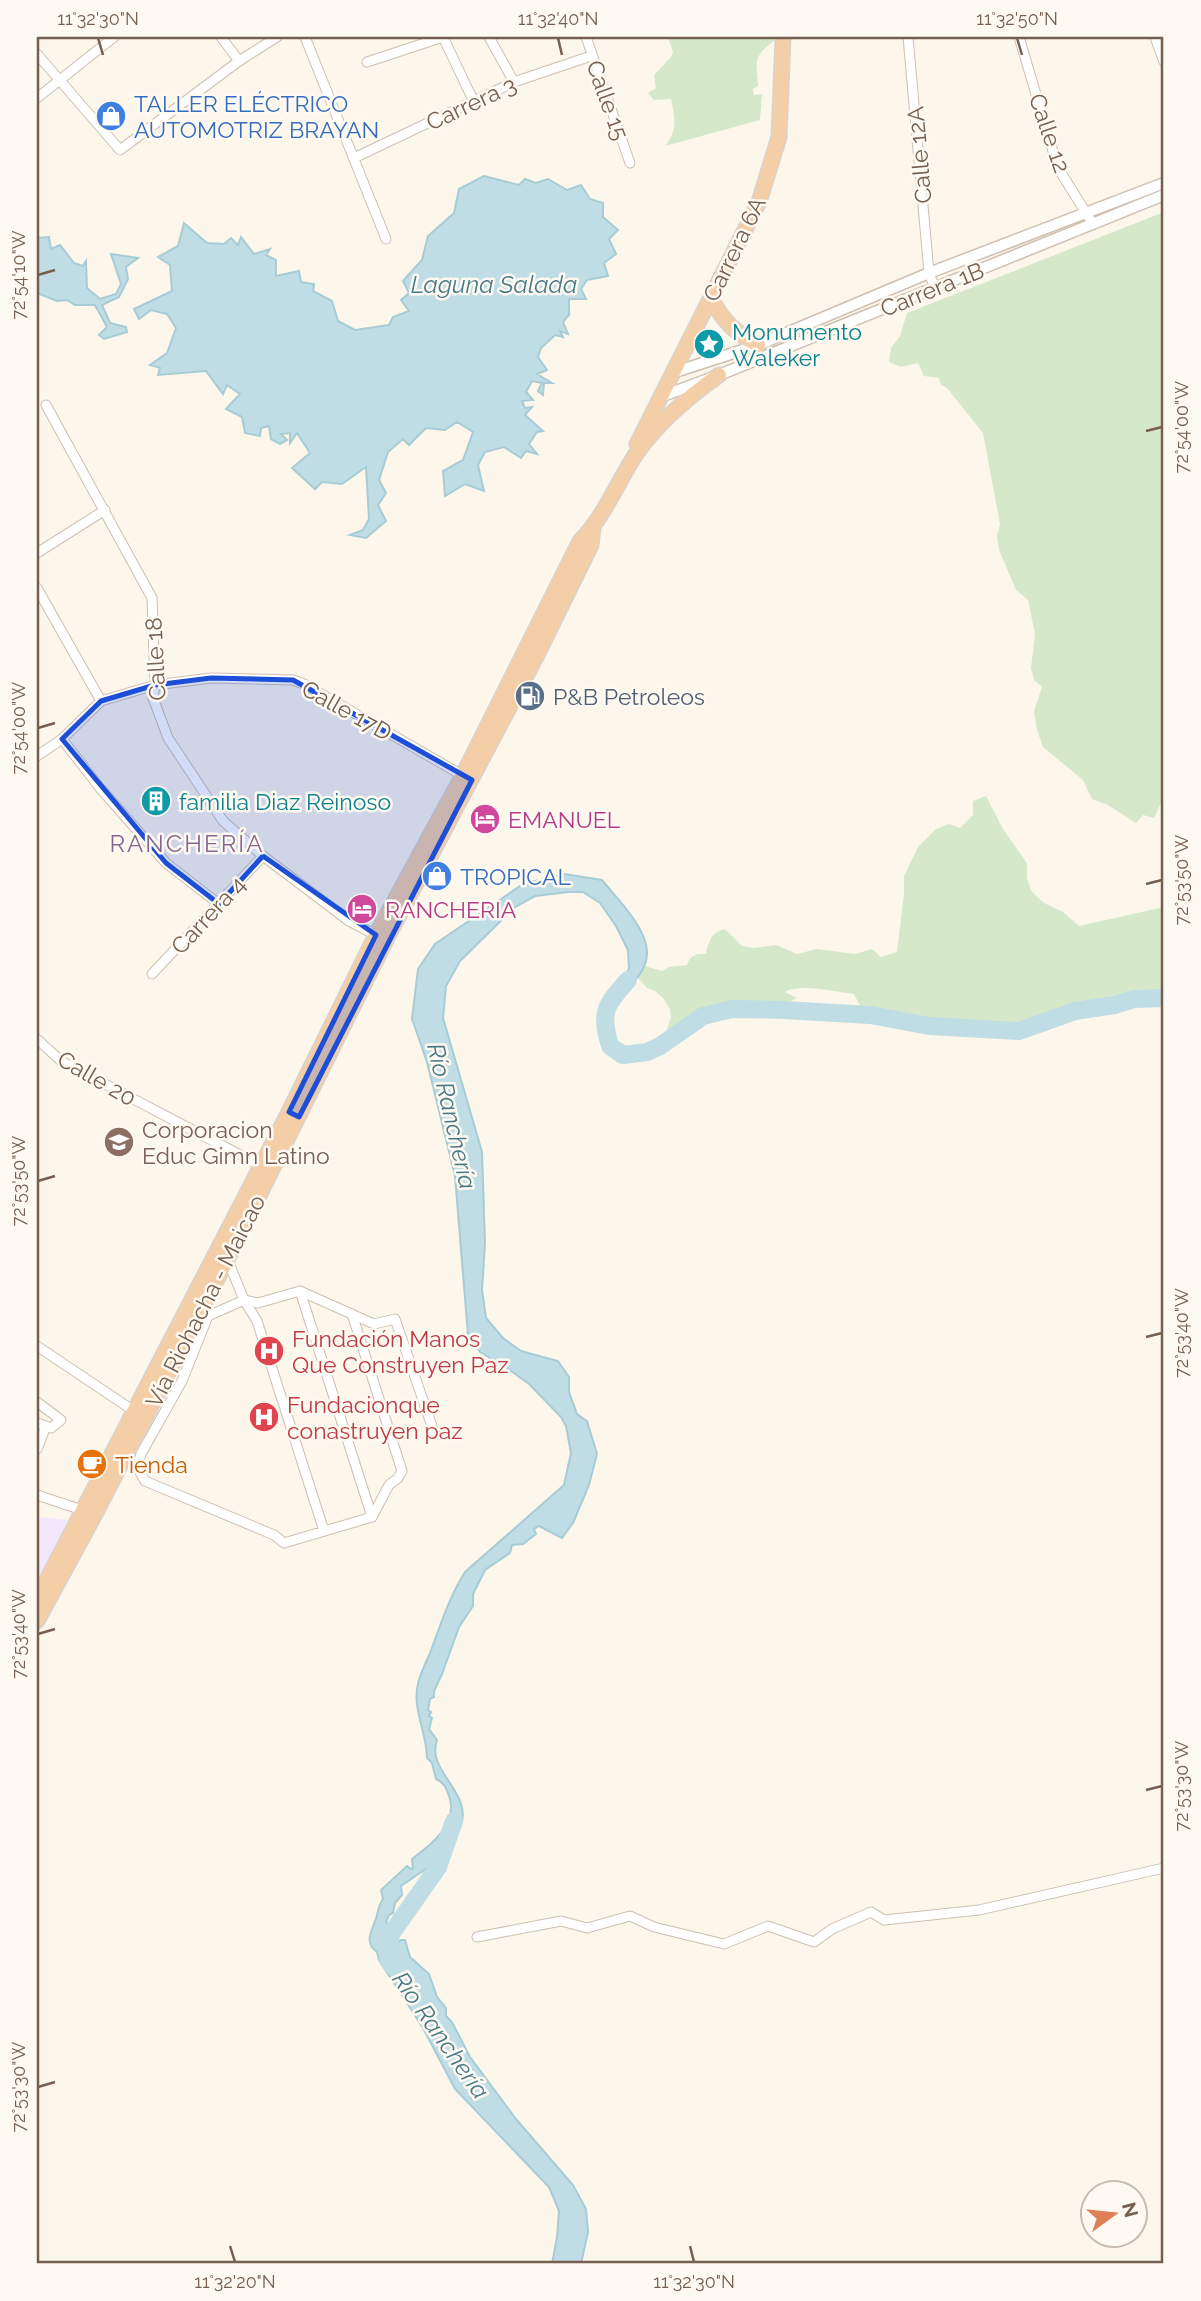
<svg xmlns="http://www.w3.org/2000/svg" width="1201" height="2301" viewBox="0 0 1201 2301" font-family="Raleway,sans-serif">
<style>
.education{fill:#f3e8f9}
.green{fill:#d5e9ca}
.water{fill:#c0dde5;stroke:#a7ccd6;stroke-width:2}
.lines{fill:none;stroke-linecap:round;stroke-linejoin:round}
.river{stroke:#c0dde5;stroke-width:18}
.minor-casing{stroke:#cebfb1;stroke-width:11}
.tertiary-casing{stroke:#cebfb1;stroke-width:13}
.trunk-casing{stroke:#d9d2ce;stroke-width:17}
.minor{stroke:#fff;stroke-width:9}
.tertiary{stroke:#fff;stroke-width:10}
.trunk{stroke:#f4cea7;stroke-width:14}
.marked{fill:#1d4ed8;fill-opacity:0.2;stroke:#1d4ed8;stroke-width:5;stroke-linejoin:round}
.ticks{fill:none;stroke:#765f4f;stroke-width:2.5}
.labels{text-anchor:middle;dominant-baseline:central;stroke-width:5;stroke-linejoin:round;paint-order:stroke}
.street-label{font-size:23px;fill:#765f4f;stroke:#fefaf2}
.shop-label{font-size:23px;fill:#366cbe;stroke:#fefaf2;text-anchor:start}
.culture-label{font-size:23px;fill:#0d838f;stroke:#fefaf2;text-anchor:start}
.service-label{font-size:23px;fill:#4e5e75;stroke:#fefaf2;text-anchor:start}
.hotel-label{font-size:23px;fill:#b23c85;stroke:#fefaf2;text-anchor:start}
.education-label{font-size:23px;fill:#785e54;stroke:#fefaf2;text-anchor:start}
.health-label{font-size:23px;fill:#be3a42;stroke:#fefaf2;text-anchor:start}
.food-label{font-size:23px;fill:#c56008;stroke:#fefaf2;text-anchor:start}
.water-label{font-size:24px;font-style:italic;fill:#497a88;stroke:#fefaf2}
.neighbourhood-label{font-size:24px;letter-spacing:2px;fill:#866791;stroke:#fefaf2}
.neatline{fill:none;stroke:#765f4f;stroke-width:2.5}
.ticks-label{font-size:18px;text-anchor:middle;fill:#765f4f}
</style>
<rect width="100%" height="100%" fill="#fcf6eb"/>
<path class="education" d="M37,1517L68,1520L37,1582Z"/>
<g class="green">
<path d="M668,37H775L776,39C753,58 756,57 758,86L753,89L754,95L762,94L760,120L665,146C678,129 675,119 671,99L654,100L648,93L656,88L654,75L671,57L673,52Z"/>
<path d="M1164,212V804L1161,803L1154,818L1143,815L1136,823L1108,805L1092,799L1083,780L1043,747L1037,730L1034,711L1042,687L1034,680L1031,668L1035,634L1028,600L1016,590L999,550L997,536L1000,524L983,433L947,388L941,385L939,378L924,376L918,363L901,367L889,362L891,348L900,336L907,313Z"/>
<path d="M986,796L1003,829L1027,863V879L1032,892L1044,903L1063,912L1079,926L1164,907V998L1134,999L1116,1004L1079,1010L1019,1031L929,1026L870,1015L861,1008L854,994C836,992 799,983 785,992L797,998C788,1003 781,1005 770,1006C766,1006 763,1004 760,1003C748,1000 720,1003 710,1010L711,1014L701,1017L667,1041L664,1037L671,1018L670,1009L663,998L655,991L647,988L637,977L645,966L662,971L669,967L687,965C691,954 696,954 706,954C709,941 711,932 725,929L742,946L754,948L776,945L797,954L817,949L855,954L872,949L881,957L897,952L904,894V876L918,847L936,829L949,824L960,828L973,815V801Z"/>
</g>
<g class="water">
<path d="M484,176L519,185L525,179L536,183L548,179L567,190L581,185L590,199L603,203V217L618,230L609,239L616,254L604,263L608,276L587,280L581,289L586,299H569V315L563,322L568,334L560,331L563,337L555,335L541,348L538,357L547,370L537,374L552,383H544L543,395L538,391L542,383L532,381L526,392L533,400L522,401L525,408L532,407L525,415L543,431L537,432L529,444L537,454L526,451L521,458L504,447L485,452L478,465L484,491L465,484L445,496L443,471L463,460L473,432L457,422L445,430L426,428L409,445L403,439L388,452L379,480L386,493L378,505L386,521L366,538L350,535L363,530L369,519L366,467L342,484L322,482L315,489L292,468L310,453L297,433L290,443V433L281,434L287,440L280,444L271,439L269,426L261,428L260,436L245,433L242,417L226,409L240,394L227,385L223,394L206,371L158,375L160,368L150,365L167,353L176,328L167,314L151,310L139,319L134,309L172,291L170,265L158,257L178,246L184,223L207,243L224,244L231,238L238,245L241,237L254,254L270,249L266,255L276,260V276L299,271L301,282L314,284L313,291L332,301L338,321L355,330L389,325L393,317L409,311L401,300L409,293L403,281L422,260L428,236L454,213L459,189Z"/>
<path d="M49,237L51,249L60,245L74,263L83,266L86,261L87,288L100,299L116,294L121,284L111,254L138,258L126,267L128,279L119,297L102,305L110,323L126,327L127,332L104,339L99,335L107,327L95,305H75L67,300L57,301L37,293V238Z"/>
<path d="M564,874L602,880C635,920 678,959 614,996L620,981L629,969L628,950L616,926L600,903L583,892H568L535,896L515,907L460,961L446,986L443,1018L482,1152L485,1243L482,1290L486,1318L503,1338L521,1351L558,1361L569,1377V1392L577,1414L587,1421L597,1454L589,1485L573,1523L562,1538L539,1526L534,1529L536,1534L523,1544L512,1545L510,1553L485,1570L473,1594V1606L459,1627L442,1674L434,1691V1697L430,1699L428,1710L431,1712L429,1716L432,1718L429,1729L437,1740C425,1772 477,1794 459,1830C455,1836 448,1840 444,1845C442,1849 441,1852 439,1855H434L435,1858L440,1859L436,1862L401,1886L402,1895L395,1903L393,1913L389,1915L386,1922L389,1925L385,1937L389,1944L394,1946L401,1940H405L410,1957L429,1974L437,1997L446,2008V2016L452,2022L470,2057L516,2119L573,2185L586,2209L588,2232L581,2264H552L557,2237L559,2211L549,2187L455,2089L423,2028L379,1960L377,1952C362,1942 374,1928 377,1915C379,1908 378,1906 383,1899L381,1890L407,1866L411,1869L413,1868L412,1859C431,1845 459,1823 449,1796C446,1788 444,1782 436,1779L432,1763L427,1758C427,1739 419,1723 417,1704C414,1678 427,1665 434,1642C443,1618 451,1594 465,1572L564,1485L571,1453L566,1426L561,1417L529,1384L507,1368L480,1352L468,1335L455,1176L427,1062L412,1019L418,969L435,944L523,884Z"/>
</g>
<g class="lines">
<g class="river">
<path d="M628,980C605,1006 600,1012 610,1046L623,1055L647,1052L660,1046L703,1016L732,1009L784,1010L870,1015L929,1026L1019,1031L1075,1011L1115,1005L1134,999L1164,998"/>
<path d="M393,1966L388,1960L391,1934L438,1867L454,1821"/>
</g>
<g class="minor-casing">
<g id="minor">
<path d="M221,37L239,61"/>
<path d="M305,37L386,239"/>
<path d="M443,37L474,102"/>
<path d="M489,37L514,82"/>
<path d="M586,37L630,163"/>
<path d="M908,37L929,273L935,288"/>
<path d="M1019,37L1058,168L1093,224"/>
<path d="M1155,37L1164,62"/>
<path d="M37,54L120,150L239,61L277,37"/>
<path d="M367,62L443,37"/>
<path d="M37,98L114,37"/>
<path d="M354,158L514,82L591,56"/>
<path d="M46,405L152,598L155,685L153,698L168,738L223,821L263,856L349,921L376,935"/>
<path d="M37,553L105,510"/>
<path d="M37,588L101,701"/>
<path d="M62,739L100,788L166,863L219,904"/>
<path d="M37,756L62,739L101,701L155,685L211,678L293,680L304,684L467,778"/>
<path d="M152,974L263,856"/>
<path d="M37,1039L61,1061L263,1167"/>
<path d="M227,1258L244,1300L258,1303L300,1291L374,1324L395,1319L435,1435"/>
<path d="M300,1291L372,1517"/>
<path d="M37,1346L137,1413"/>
<path d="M37,1402L61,1420L51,1428L37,1423"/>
<path d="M37,1449L46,1426"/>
<path d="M37,1495L85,1511"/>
<path d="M324,1531L257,1321L244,1300L208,1316L182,1381L141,1454L137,1467L145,1481L274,1535L284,1543L372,1517L389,1485L398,1478L402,1471L352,1314"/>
<path d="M477,1937L561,1921L587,1928L630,1916L654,1927L724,1944L768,1926L814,1942L832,1929L871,1912L884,1920L979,1910L1164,1868"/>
</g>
</g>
<g class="tertiary-casing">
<g id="tertiary">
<path d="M672,373L758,345L929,273L1164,183"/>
<path d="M660,397L719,375L1164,195"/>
</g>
</g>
<g class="trunk-casing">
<g id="trunk">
<path d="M711,298C722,320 736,334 758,345"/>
<path d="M637,444L759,202L779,137L783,37"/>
<path d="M37,1599L289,1112L376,935L463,775L580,541C604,517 617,483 636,454C658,422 688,397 719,375"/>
<path d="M37,1621L94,1516L228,1258L387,938L537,655L591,545L593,529"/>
</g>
</g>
<use href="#minor" class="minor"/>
<use href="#tertiary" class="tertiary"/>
<use href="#trunk" class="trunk"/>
</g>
<path class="marked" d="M211,678L293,680L472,780L299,1117L289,1112L376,935L263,856L219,904L166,863L62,739L101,701L155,685Z"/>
<path class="ticks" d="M98,38L103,55M558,38L562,55M1017,38L1022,55M38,275L55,270M1146,431L1162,427M38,728L55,723M1146,884L1162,880M38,1181L55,1176M1146,1337L1162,1333M38,1634L55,1629M1146,1790L1162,1786M38,2087L55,2082M230,2246L235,2262M690,2246L694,2262"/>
<defs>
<g id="shop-disc" transform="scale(1.575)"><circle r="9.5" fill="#3f7fe0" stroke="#fefaf2"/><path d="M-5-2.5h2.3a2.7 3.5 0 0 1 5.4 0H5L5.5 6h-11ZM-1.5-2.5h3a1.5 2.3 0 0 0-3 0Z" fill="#fff"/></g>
<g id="sight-disc" transform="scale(1.575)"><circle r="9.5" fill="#0f9aa8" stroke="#fefaf2"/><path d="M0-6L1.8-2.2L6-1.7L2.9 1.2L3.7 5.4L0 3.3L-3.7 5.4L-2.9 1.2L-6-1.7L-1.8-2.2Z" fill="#fff"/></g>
<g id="fuel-disc" transform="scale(1.575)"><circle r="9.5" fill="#5c6f8a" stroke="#fefaf2"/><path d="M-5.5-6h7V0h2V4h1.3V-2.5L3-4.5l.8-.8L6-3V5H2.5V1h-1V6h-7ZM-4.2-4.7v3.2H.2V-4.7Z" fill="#fff"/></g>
<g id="building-disc" transform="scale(1.575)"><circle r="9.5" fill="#0f9aa8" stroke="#fefaf2"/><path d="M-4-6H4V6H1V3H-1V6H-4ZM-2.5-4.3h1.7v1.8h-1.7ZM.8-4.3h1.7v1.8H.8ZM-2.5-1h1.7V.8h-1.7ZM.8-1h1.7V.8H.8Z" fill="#fff"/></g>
<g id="hotel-disc" transform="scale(1.575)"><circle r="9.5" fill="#d1479c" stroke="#fefaf2"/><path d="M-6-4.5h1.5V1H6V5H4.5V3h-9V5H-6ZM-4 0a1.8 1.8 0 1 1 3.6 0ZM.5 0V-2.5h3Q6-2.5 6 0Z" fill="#fff"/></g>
<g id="school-disc" transform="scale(1.575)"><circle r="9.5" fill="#8d6e63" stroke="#fefaf2"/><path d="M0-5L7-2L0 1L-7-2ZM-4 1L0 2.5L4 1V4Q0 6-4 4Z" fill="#fff"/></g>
<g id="hospital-disc" transform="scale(1.575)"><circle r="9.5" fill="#e0444e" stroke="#fefaf2"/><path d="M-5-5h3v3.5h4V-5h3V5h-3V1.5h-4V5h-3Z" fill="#fff"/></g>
<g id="cafe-disc" transform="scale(1.575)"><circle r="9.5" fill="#e8710a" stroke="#fefaf2"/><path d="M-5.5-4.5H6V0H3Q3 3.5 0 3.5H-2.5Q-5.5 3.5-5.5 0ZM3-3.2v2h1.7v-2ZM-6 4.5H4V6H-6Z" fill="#fff"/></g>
</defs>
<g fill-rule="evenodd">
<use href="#shop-disc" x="111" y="116"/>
<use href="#sight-disc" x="709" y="344"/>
<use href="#fuel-disc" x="530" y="696"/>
<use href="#building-disc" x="156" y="801"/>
<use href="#hotel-disc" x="485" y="819"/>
<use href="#shop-disc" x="437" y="876"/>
<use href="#hotel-disc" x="362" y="909"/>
<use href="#school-disc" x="119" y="1142"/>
<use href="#hospital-disc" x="269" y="1351"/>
<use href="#hospital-disc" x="264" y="1417"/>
<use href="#cafe-disc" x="92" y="1464"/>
</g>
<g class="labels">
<g class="street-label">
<text transform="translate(608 100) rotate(70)">Calle 15</text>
<text transform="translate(471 103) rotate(-25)">Carrera 3</text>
<text transform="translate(1050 133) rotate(71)">Calle 12</text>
<text transform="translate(919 155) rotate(-95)">Calle 12A</text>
<text transform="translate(734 249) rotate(-64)">Carrera 6A</text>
<text transform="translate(932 289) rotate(-22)">Carrera 1B</text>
<text transform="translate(155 659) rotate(-93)">Calle 18</text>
<text transform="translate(347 710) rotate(29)">Calle 17D</text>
<text transform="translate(208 915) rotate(-47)">Carrera 4</text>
<text transform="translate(97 1078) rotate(30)">Calle 20</text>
<text transform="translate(205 1301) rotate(-63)">Vía Riohacha - Maicao</text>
</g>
<g class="shop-label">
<text x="134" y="103">TALLER ELÉCTRICO<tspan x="134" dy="26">AUTOMOTRIZ BRAYAN</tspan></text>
<text x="460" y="876">TROPICAL</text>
</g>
<g class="culture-label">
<text x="732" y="331">Monumento<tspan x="732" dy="26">Waleker</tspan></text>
<text x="179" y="801">familia Diaz Reinoso</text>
</g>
<g class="service-label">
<text x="553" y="696">P&amp;B Petroleos</text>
</g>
<g class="hotel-label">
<text x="508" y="819">EMANUEL</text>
<text x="385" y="909">RANCHERIA</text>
</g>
<g class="education-label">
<text x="142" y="1129">Corporacion<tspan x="142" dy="26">Educ Gimn Latino</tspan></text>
</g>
<g class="health-label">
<text x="292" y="1338">Fundación Manos<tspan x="292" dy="26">Que Construyen Paz</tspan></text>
<text x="287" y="1404">Fundacionque<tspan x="287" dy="26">conastruyen paz</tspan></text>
</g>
<g class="food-label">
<text x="115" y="1464">Tienda</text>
</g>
<g class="water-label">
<text x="494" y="284">Laguna Salada</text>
<text transform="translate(452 1116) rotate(77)">Río Ranchería</text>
<text transform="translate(441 2035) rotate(55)">Río Ranchería</text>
</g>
<g class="neighbourhood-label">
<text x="187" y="843">RANCHERÍA</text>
</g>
</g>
<rect width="1201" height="2301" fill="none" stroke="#fefaf2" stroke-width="77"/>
<g transform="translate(1114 2214) rotate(75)"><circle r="33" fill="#fefaf2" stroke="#c8bcb1" stroke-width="2"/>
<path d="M0-5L12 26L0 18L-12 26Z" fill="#de7f58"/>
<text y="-10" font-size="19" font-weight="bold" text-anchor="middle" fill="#765f4f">N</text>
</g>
<rect x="38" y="38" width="1124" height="2224" class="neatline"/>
<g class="ticks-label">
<text x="98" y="25">11°32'30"N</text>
<text x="558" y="25">11°32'40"N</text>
<text x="1017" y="25">11°32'50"N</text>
<text transform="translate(19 275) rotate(-90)" y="6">72°54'10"W</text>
<text transform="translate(1182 427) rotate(-90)" y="6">72°54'00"W</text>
<text transform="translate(19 728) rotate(-90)" y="6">72°54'00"W</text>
<text transform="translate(1182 880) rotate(-90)" y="6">72°53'50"W</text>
<text transform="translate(19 1181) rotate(-90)" y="6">72°53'50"W</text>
<text transform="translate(1182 1333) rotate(-90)" y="6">72°53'40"W</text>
<text transform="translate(19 1634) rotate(-90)" y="6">72°53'40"W</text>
<text transform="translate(1182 1786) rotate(-90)" y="6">72°53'30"W</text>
<text transform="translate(19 2087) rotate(-90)" y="6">72°53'30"W</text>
<text x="235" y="2288">11°32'20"N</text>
<text x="694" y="2288">11°32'30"N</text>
</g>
</svg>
